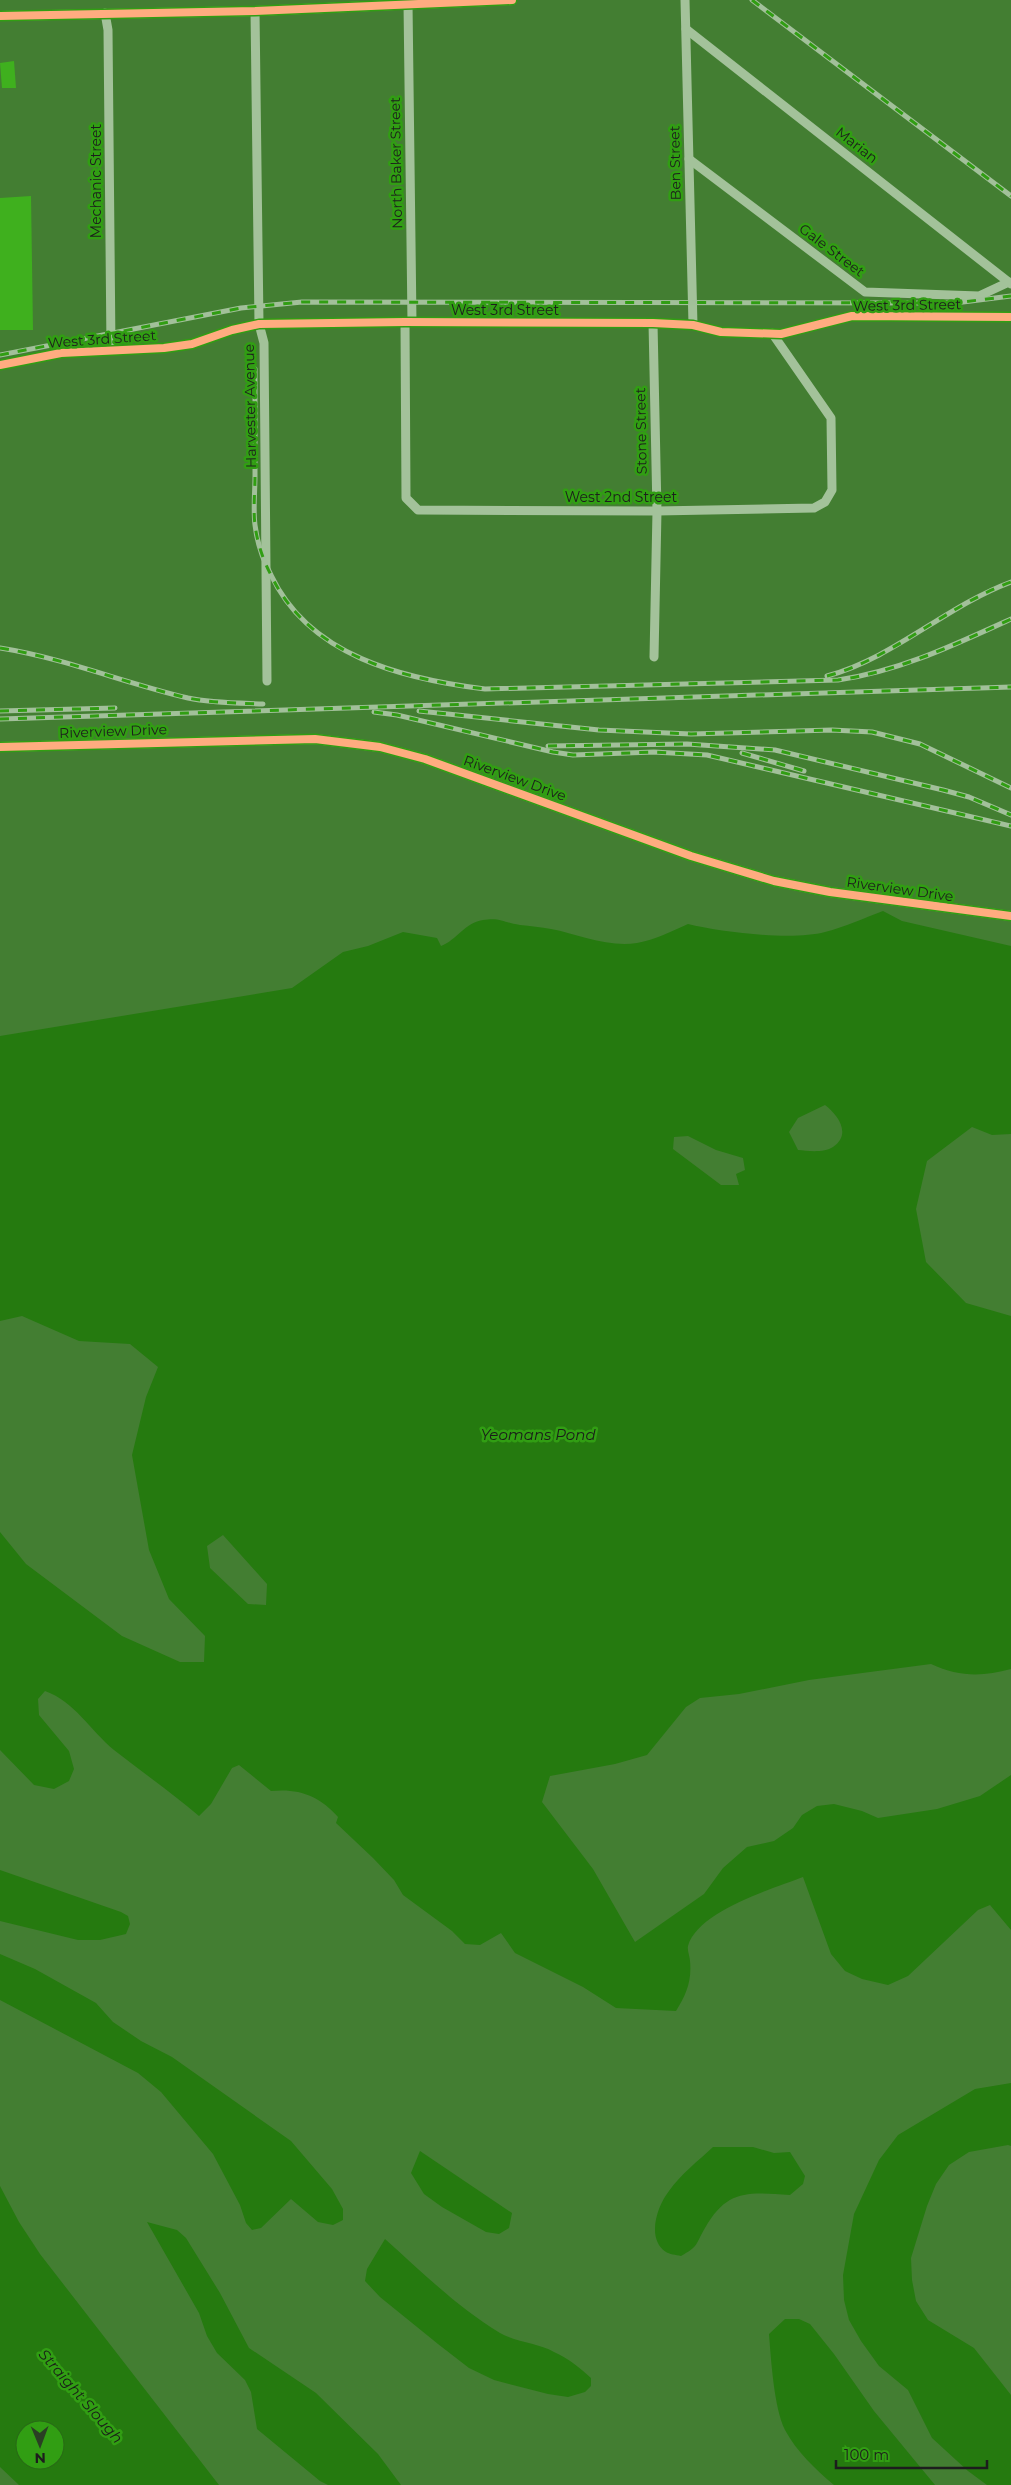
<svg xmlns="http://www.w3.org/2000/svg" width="1011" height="2485" viewBox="0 0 1011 2485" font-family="Montserrat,sans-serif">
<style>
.green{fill:#3fb01e}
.water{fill:#257a0f;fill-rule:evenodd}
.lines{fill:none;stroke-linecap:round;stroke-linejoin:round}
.minor{stroke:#a3c29a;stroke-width:9}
.tertiary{stroke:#a3c29a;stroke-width:10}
.rail-casing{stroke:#a2c09a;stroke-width:5}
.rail{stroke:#319e13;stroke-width:3;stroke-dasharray:9;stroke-linecap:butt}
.cycleway-casing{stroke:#319e13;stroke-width:11}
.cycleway{stroke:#ffac80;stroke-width:8}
.labels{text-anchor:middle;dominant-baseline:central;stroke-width:5;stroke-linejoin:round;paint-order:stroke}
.street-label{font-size:14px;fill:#1d1d1d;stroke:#319e13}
.water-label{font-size:15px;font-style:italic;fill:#1a1d19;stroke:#319e13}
</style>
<rect width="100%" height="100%" fill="#437e32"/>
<g class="green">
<path d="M14,61L16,88H2L0,63Z"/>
<path d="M31,196L33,330H0V198Z"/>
</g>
<g class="water">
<path d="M883,911L902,921L1011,946V1134L992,1135L972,1127L927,1161L916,1209L926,1262L966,1303L1011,1316V1669C982,1677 959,1677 931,1664L809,1680L739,1694L700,1698L686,1707L647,1755L615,1764L550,1776L542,1802L593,1869L635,1942L704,1894L723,1868L747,1847L774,1841L793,1828L802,1815L817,1806L834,1804L862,1811L878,1818L937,1809L980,1796L1011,1775V1930L990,1905L978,1910L908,1976L888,1985L862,1979L845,1971L831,1954L803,1877C772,1889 698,1911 688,1946C687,1950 690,1957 690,1961C692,1981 686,1995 676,2011L616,2008L583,1987L515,1953L501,1933L480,1945L465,1944L452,1931L403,1895L394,1880L373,1858L336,1823L338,1817C320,1796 299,1788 271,1791L239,1765L232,1768L211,1804L199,1816C172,1793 142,1772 114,1750C90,1730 75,1702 45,1691L38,1699L39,1715L69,1751L74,1769L69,1781L54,1789L34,1785L0,1750V1532L26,1564L122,1636L180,1662H204L205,1636L169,1599L149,1550L132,1455L146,1397L158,1367L130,1344L79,1341L22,1316L0,1321V1036L292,988L343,952L368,946L403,932L437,938L441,946C457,940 464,923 483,920C501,917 504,923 520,925C530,926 541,927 551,929C578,934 609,948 637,943C655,940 672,931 688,924C721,932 792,941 825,932C845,927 864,918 883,911ZM825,1105C838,1115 852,1134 833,1147C824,1153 808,1151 798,1150L789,1132L798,1118ZM688,1136L716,1150L743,1158L745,1170L736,1174L739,1185H721L673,1149L674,1137ZM223,1535L267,1584L266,1605L248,1604L210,1568L207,1546Z"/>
<path d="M0,1870L121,1912L128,1916L130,1924L126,1934L100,1940H78L0,1921Z"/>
<path d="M0,1954L35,1969L96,2003L113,2022L141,2041L172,2057L291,2141L332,2189L343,2209V2220L333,2225L318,2222L291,2199L261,2228L252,2230L246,2223L240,2205L213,2154L161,2092L138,2073L0,2000Z"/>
<path d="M1011,2083V2146L1008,2145L969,2152L949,2165L936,2184L927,2206L911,2258L912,2280L916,2301L928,2320L974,2348L1011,2395V2485H987L968,2471L932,2438L908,2390L879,2366L861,2341L849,2320L844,2300L843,2275L854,2214L879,2160L898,2135L975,2089Z"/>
<path d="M713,2147H753L774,2153L790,2152L805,2176L803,2184L790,2195C748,2192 727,2189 705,2228C695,2245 699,2246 681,2256C676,2255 669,2254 666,2252C646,2239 657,2206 669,2191C681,2174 698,2161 713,2147Z"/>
<path d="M420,2151L512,2213L509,2228L499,2234L486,2232L442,2207L424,2194L411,2173Z"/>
<path d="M0,2186L19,2222L40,2254L219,2485H19L0,2467ZM25,2430H55V2460H25Z"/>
<path d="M147,2222L177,2230L186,2238L220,2293L249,2348L316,2393L378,2454L401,2485H328L320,2481L257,2429L251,2392L245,2380L217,2353L207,2336L199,2313Z"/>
<path d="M385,2239C422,2272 457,2307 500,2333C518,2343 538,2343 554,2352C568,2358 580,2368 591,2378V2386L585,2392L568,2397L548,2394L494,2380L469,2368L438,2344L380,2297L365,2281L367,2269Z"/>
<path d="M785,2319H799L810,2324L834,2354L874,2411L935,2485H834C815,2469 797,2452 785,2430C774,2408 771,2359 769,2334Z"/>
</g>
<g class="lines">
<g class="minor">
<path d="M685,0L693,325"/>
<path d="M408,3L412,322"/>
<path d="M255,11L259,324L264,343L267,681"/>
<path d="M105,13L108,30L111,349"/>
<path d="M686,29L1011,284"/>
<path d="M689,159L865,292L979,296L1009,282"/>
<path d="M405,322L406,498L418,510L657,511L814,508L825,502L832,490L831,418L772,333"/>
<path d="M653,323L657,511L654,657"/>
<path d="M0,365L61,353L164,348L192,344L232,330L259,324L405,322L653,323L693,325L721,332L781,334L852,316L1011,317"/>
</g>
<g class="tertiary">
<path d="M0,16L255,11L512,0"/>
<path d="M0,747L315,739L380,747L425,759L691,856L774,881L830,892L1011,916"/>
</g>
<g class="rail-casing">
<g id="rail">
<path d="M752,0L1011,196"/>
<path d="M0,355L241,308L302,302L955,303L1011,296"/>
<path d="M255,369C255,405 255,440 255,476C255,492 253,509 255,525C257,542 263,560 271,575C309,656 403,679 485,689L838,680C900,671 954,645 1011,619"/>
<path d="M0,648C64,658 124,683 188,698C212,703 238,703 263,704"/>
<path d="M827,676C894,658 946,606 1011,582"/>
<path d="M0,711L115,708"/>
<path d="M419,711L599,730L691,734L832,730L872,732L920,744L1011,788"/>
<path d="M374,712L397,715L553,752L573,755L654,752L707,755L1011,826"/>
<path d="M0,719L1011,687"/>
<path d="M548,746L687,744L775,750L943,790L969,797L1011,815"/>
<path d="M742,753L804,771"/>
</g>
</g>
<use href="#rail" class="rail"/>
<g class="cycleway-casing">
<g id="cycleway">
<path d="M0,16L255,11L512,0"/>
<path d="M0,365L61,353L164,348L192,344L232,330L259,324L405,322L653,323L693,325L721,332L781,334L852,316L1011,317"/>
<path d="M0,747L315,739L380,747L425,759L691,856L774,881L830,892L1011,916"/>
</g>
</g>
<use href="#cycleway" class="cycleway"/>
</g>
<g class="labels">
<g class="street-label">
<text transform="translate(857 145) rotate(38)">Marian</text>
<text transform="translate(396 163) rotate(-91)">North Baker Street</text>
<text transform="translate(675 163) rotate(-91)">Ben Street</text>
<text transform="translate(96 181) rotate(-90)">Mechanic Street</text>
<text transform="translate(832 250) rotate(37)">Gale Street</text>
<text transform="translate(907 305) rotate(-1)">West 3rd Street</text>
<text x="505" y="310">West 3rd Street</text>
<text transform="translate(102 339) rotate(-4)">West 3rd Street</text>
<text transform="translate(250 406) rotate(-91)">Harvester Avenue</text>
<text transform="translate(641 431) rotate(-91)">Stone Street</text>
<text x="621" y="497">West 2nd Street</text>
<text transform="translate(113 731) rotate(-2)">Riverview Drive</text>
<text transform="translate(515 778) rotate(20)">Riverview Drive</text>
<text transform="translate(900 889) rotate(8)">Riverview Drive</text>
</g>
<g class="water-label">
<text x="538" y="1434">Yeomans Pond</text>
<text transform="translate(81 2396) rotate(49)">Straight Slough</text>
</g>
</g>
<g transform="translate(40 2445) rotate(179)"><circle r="24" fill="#319e13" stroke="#296a17"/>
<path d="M0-4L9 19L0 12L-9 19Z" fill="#2a3f24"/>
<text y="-8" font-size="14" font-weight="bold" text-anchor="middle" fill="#1d1d1d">N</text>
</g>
<path d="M836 2460v8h151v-8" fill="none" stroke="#1d1d1d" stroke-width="2.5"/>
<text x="844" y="2460" font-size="15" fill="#1d1d1d" stroke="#319e13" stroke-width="4" paint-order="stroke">100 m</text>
</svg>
